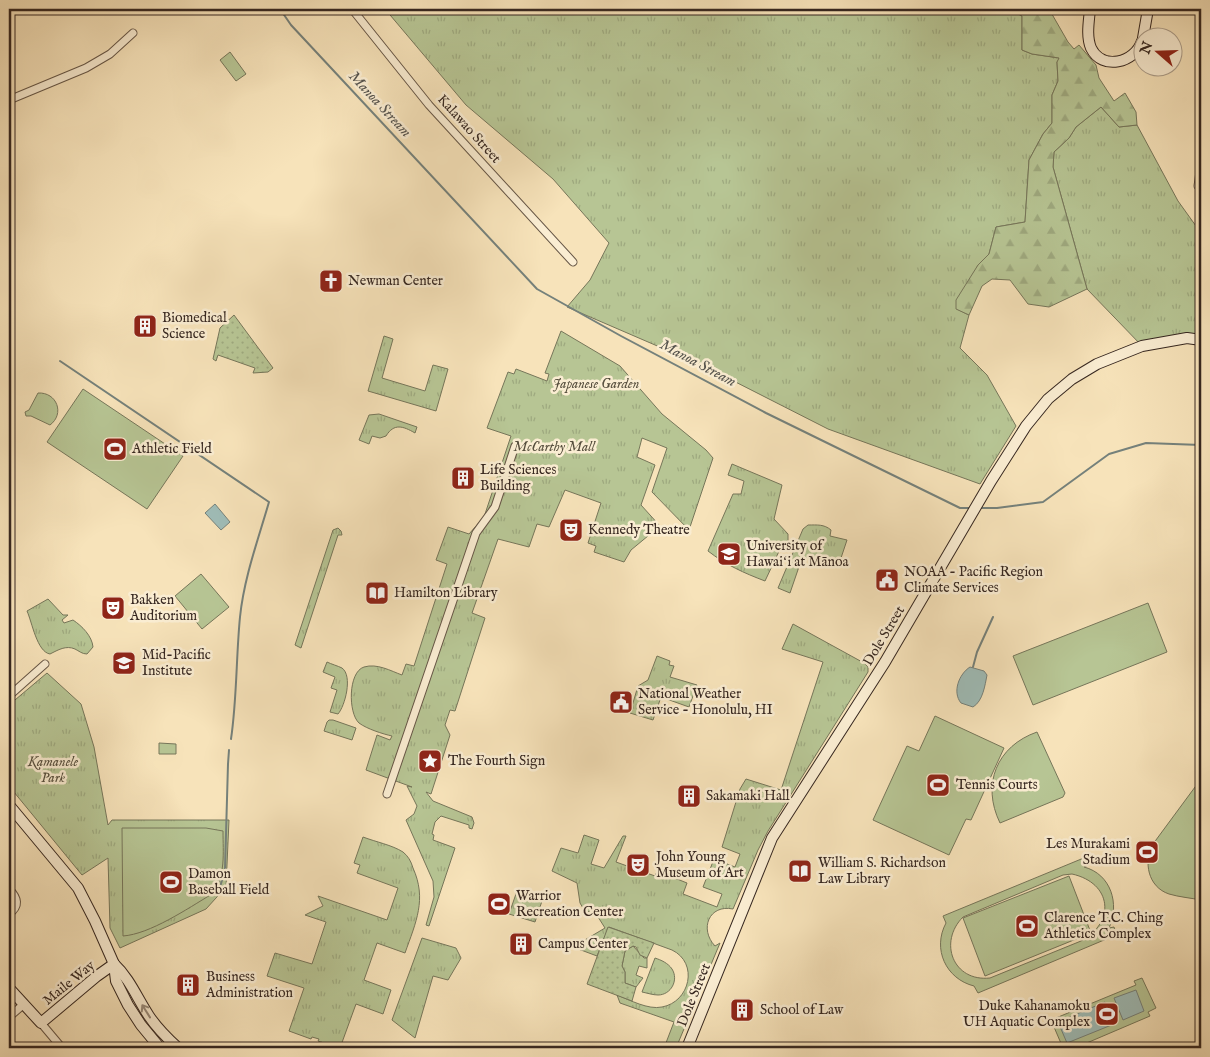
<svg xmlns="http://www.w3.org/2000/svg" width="1210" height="1057" viewBox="0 0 1210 1057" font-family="'IM FELL English',serif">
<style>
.grass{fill:url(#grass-tufts);stroke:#76765a}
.forest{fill:url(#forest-firs);stroke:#76765a}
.garden{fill:url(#garden-dots);stroke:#76765a}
.pitch{fill:#b7c594;stroke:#76765a;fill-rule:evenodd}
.water{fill:#9fbdb8;stroke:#75817b}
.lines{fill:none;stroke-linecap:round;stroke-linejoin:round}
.stream{stroke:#75817b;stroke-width:2}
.street-casing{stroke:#665646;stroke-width:9}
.secondary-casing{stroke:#362720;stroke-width:12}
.street{stroke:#faedd2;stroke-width:7}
.secondary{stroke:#faedd2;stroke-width:10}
.oneway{stroke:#988a79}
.labels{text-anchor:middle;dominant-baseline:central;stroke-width:5;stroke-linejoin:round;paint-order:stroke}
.street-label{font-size:14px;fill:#362720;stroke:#faedd2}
.poi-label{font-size:14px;fill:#362720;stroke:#faedd2;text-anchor:start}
.park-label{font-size:14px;font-style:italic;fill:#564e3d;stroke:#faedd2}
.water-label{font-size:15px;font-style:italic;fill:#56544e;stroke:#faedd2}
</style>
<defs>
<pattern id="grass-tufts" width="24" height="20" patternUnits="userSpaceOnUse" patternTransform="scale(1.25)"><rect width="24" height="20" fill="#b7c594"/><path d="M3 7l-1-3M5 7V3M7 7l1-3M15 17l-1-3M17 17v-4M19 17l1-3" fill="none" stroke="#9ea97f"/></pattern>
<pattern id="forest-firs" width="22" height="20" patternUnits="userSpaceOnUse" patternTransform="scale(1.25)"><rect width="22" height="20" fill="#b7c594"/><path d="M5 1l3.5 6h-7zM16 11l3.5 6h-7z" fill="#9ea97f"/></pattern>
<pattern id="garden-dots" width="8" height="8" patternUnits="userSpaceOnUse" patternTransform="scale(1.25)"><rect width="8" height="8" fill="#b7c594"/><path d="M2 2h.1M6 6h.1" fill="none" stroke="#9ea97f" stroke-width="1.8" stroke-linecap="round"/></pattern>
</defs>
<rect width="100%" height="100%" fill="#f7e3ba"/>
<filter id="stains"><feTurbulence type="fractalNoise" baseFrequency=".004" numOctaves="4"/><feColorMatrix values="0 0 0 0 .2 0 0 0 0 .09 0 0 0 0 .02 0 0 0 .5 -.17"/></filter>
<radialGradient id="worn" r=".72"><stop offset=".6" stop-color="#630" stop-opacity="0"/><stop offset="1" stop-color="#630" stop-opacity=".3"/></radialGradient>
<g class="grass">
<path d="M385,9H1009L1022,16V50L1032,54L1060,58L1057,62L1058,81L1052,95V123L1043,134L1029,160L1025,222L996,227L989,254L978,265L957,309L969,315L960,348L987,375L1016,426L980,484L828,429L706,367L567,307L590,280L609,243L553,179L466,105Z"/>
<path d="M1101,107L1119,127L1137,125L1178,201L1201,233V340L1142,346L1087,289L1053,167L1054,152L1069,138L1076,127Z"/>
<path d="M561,331L620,366L662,414L706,450L713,458L689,530L652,492L667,448L642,438L637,457L655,465L641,505L660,526L631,550L624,562L594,552L596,546L588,543L601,503L565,490L549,527L537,524L529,547L498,539L472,613L485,618L455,711L450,710L445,725L450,735L431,794L426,792L433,801L472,817L474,823L472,829L469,828V825L441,816L435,822L432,834L434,835L433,840L455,848L429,926L426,925L434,897L433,881L406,820L414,814L417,806L407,786L412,787L366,770L377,735L390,740L392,736C383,734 367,729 359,723C348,713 348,672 364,667C377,663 391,671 402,675L406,664L414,666L447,564L436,560L448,527L469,534L484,517L511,436L487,428L508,372L514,374L516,369L547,381L549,374L545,373Z"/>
<path d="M384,336L393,339L382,378L425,391L433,365L448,369L436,411L368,391Z"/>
<path d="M379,414L417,427L415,433C403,426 394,423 386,436L380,438L372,436L369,444L359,440L369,415Z"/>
<path d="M732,464L782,485L774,519L788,534V545L781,547L765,581C744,573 726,565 708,551L733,494H741L744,481L728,475Z"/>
<path d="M808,525C817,525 824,524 831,530L830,536L847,540L838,567L808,557L802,558L790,593L778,588L803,529Z"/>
<path d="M338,528L341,531L342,535H338L301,648L295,645L333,530Z"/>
<path d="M48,599L63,615H68L62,620L64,623L73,620C82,626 92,636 93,647L87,654C82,654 79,651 75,649C66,645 58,650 50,654C37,652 32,622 27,611Z"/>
<path d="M793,624L864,663L868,667V672L768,831L758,850L733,909C709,904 699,929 715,946L720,943L676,1048H664L674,1022L620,1003L617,995C630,1000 648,1010 662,1007C690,1002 699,963 672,950L609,927L597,956L573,947L605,928L593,909L586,913L580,903L577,883L552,871L561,848L578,853L584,835L599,840L591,864L604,868L623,836H626L616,862L655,876L659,867L673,872L672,877L687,883L683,894L717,907L722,894L703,887L714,859L735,867L740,854L722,847L740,789L746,779L781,790L823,662L782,649Z"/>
<path d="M657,656L670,661L669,665L674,666L670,677L697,685L689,707L661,697L653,720L630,713L638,686L648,680Z"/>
<path d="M327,662C331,664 338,666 342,668C353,676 345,706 338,714L330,712L337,690L331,688L335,677L323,672Z"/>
<path d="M47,673L81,704L94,747L108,825L112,820H229L226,887L206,909L120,948L110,928L108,858L82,875L9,786V705Z"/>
<path d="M329,720H333L356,728L352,740L324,731L327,722Z"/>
<path d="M363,837C376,842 392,845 403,852C408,856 411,861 413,868C427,899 416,922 405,953L377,943L364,980L391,990L383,1014L356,1004L340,1048H338L318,1041L319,1039L312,1037L311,1039L289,1031L304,988L267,976L275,953L312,964L326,922L305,915L323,906L318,896L387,920L398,888L357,873L360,865L354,863Z"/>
<path d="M517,891L543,898L535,922L509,914Z"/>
<path d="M422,938L456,948L461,958L448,980L433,976L415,1038L392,1020Z"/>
<path d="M633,946L644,958H647V968L639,966L636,975L643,978L636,987L625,983V972L622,966L625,951Z"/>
<path d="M655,958C661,960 668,963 672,969C679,980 671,995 658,995C653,995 647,993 642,992Z"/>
</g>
<path class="forest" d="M1009,9H1049L1068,42L1074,49L1079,45L1096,65L1099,78L1114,101L1125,93L1136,112L1137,125L1119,127L1101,107L1076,127L1069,138L1054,152L1053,167L1087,289L1049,307L1028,304L1010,280L992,279L982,286L969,315L956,309V300L978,265L989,254L996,227L1025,222L1029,160L1043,134L1052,123V95L1058,81L1057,62L1059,58L1032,54L1022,50V16Z"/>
<g class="garden">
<path d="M234,315L273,368L268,372L253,373L255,368L218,355L216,361L213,359L220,328Z"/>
<path d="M608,927L654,943L647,958L640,955L636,947L633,946L625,951L622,966L625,972V983L636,987L632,1001L587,984Z"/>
</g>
<g class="pitch">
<path d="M230,52L246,74L236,81L220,60Z"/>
<path d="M83,389L183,456L147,509L47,442Z"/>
<path d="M38,393C57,392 65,414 50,425L31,416H26L25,412L29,410Z"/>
<path d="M201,574L229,607L202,629L175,596Z"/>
<path d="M1148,603L1167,652L1033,705L1013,656Z"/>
<path d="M935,716L1004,748L971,820L966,819L949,855L873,820L907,746L919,751Z"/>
<path d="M1037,732L1065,793L1063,797L1000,823C981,784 997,746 1037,732Z"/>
<path d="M159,743L176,744V754H159Z"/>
<path d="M1198,783H1201V900C1191,898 1179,897 1169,894C1148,887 1143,862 1153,844Z"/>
<path d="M122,828H206L223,831C223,853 226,876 212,894C187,909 150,934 123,936Z"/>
<path d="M1091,855L1095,862L1084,867C1111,874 1120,904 1109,928L1114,927L1116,935L978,993L974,986C946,979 932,949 946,923L943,916ZM1072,874C1112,883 1116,922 1081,941L990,978C953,982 938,942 963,917L1063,875Z"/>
<path d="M1069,876L1091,933L985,976L963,918Z"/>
<path d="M1142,978L1156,1008L1148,1012L1150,1016L1075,1048H1063L1051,1020L1136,985L1134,981Z"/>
</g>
<g class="water">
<path d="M215,504L230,522L221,530L205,513Z"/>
<path d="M970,667L984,671L987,675C985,685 983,701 973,707L961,703C952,692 959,674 970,667Z"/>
<path d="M1136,990L1144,1011L1123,1020L1114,998Z"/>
<path d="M1105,1002L1114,1024L1067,1043L1058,1022Z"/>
</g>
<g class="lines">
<g class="stream">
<path d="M280,9L291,25L537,289L621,336L766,413L960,508H971"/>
<path d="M60,361L269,502C258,540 244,578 240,617C236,658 237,699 231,739"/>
<path d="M980,508H997L1043,502L1109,454L1146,443L1201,445"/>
<path d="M973,667L977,652L993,617"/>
<path d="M219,891L225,869L228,764L229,750"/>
</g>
<g class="street-casing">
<g id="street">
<path d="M352,9L429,105L573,262"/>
<path d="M9,100L86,68L110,54L133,33"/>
<path d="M1198,186L1201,164"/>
<path d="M9,696L45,664"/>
<path d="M387,794L476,533L495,507L515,446"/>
<path d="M9,889C18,898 20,906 9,914"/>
<path d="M9,1017L24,1004"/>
<path d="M41,1023L62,1048"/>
</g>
</g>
<g class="secondary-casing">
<g id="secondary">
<path d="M1090,9C1089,21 1086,36 1091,48C1102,71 1135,63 1142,41"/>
<path d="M1143,38L1148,9"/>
<path d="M9,805L78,888L95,921L114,964L116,981L128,1005L141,1025L160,1048"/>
<path d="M114,964C130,979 137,998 149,1016C157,1028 167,1038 178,1048"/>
<path d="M9,988L41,1023L97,976L114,964"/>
<path d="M687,1048L772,838L885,662L991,481L1026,426L1048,399L1072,379L1097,364L1142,346L1187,338L1201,340"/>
</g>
</g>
<use href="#street" class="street"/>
<use href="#secondary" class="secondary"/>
</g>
<defs><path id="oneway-shaft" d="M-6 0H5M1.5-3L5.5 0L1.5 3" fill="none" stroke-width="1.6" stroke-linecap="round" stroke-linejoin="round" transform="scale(1.25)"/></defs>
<use class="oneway" href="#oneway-shaft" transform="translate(146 1011) rotate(-122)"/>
<defs>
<g id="church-square" transform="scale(1.25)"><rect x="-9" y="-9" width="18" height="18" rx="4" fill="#8f2418" stroke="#faedd2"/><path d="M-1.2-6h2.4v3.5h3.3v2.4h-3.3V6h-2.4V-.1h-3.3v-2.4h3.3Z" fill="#fff"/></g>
<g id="building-square" transform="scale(1.25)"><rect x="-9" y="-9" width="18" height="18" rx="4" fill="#8f2418" stroke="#faedd2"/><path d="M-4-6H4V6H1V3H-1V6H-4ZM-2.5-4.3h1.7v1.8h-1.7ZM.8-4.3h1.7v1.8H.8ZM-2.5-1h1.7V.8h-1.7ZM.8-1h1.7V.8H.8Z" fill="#fff"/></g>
<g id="stadium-square" transform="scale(1.25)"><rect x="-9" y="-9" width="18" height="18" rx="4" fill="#8f2418" stroke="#faedd2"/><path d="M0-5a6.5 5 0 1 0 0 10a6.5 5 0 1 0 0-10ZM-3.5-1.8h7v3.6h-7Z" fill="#fff"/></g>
<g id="theatre-square" transform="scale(1.25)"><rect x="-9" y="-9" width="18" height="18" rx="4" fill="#8f2418" stroke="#faedd2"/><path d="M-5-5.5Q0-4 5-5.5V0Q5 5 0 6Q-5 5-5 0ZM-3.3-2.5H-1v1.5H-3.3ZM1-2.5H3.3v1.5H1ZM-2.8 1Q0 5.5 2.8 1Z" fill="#fff"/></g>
<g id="university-square" transform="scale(1.25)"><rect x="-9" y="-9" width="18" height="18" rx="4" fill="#8f2418" stroke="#faedd2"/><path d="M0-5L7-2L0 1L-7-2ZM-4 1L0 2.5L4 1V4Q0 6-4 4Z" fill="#fff"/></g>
<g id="civic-square" transform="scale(1.25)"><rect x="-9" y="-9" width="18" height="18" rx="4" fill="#8f2418" stroke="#faedd2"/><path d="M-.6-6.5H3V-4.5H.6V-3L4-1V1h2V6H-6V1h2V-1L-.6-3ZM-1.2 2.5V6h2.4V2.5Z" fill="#fff"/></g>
<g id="library-square" transform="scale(1.25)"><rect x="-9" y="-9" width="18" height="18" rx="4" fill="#8f2418" stroke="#faedd2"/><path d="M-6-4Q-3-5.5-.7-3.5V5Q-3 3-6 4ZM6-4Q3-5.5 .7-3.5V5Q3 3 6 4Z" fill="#fff"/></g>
<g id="school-square" transform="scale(1.25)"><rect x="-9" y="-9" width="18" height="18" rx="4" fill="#8f2418" stroke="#faedd2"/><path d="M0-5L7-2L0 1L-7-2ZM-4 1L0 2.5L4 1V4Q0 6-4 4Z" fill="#fff"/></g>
<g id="sight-square" transform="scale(1.25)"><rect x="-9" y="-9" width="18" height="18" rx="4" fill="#8f2418" stroke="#faedd2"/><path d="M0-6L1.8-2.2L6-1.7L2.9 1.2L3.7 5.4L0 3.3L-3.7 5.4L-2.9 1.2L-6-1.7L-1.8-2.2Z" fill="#fff"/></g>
</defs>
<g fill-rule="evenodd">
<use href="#church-square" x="331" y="281"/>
<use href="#building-square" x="145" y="326"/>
<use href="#stadium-square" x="115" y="449"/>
<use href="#building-square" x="463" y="478"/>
<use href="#theatre-square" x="571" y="530"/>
<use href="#university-square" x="729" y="554"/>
<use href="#civic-square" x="887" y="580"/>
<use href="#library-square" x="377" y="593"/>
<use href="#theatre-square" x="113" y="608"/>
<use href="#school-square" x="124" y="663"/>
<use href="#civic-square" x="621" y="702"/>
<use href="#sight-square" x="430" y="761"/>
<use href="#stadium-square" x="938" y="785"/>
<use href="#building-square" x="689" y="796"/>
<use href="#stadium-square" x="1147" y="852"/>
<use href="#theatre-square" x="638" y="865"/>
<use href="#library-square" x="800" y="871"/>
<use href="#stadium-square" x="171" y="882"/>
<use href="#stadium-square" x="499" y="904"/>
<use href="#stadium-square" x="1027" y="926"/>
<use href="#building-square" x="521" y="944"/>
<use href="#building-square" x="188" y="985"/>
<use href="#building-square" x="742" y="1010"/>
<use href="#stadium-square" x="1107" y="1014"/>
</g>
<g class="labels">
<g class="street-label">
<text transform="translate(469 129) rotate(48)">Kalawao Street</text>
<text transform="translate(884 636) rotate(-59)">Dole Street</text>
<text transform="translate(69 983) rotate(-39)">Maile Way</text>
<text transform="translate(694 995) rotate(-68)">Dole Street</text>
</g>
<g class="poi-label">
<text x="348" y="281">Newman Center</text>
<text x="162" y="318">Biomedical<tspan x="162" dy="16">Science</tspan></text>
<text x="132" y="449">Athletic Field</text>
<text x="480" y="470">Life Sciences<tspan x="480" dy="16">Building</tspan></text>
<text x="588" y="530">Kennedy Theatre</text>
<text x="746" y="546">University of<tspan x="746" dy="16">Hawaiʻi at Mānoa</tspan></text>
<text x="904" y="572">NOAA - Pacific Region<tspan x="904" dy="16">Climate Services</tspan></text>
<text x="394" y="593">Hamilton Library</text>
<text x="130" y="600">Bakken<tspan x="130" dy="16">Auditorium</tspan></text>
<text x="142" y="655">Mid-Pacific<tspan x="142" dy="16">Institute</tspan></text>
<text x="638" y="694">National Weather<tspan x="638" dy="16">Service - Honolulu, HI</tspan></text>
<text x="448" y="761">The Fourth Sign</text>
<text x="956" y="785">Tennis Courts</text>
<text x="706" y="796">Sakamaki Hall</text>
<text x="1130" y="844" text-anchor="end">Les Murakami<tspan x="1130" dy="16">Stadium</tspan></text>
<text x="656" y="857">John Young<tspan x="656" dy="16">Museum of Art</tspan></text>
<text x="818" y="863">William S. Richardson<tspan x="818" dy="16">Law Library</tspan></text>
<text x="188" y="874">Damon<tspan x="188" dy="16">Baseball Field</tspan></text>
<text x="516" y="896">Warrior<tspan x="516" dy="16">Recreation Center</tspan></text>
<text x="1044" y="918">Clarence T.C. Ching<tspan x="1044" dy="16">Athletics Complex</tspan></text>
<text x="538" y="944">Campus Center</text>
<text x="206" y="977">Business<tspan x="206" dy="16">Administration</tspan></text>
<text x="1090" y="1006" text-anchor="end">Duke Kahanamoku<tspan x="1090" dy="16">UH Aquatic Complex</tspan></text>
<text x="760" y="1010">School of Law</text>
</g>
<g class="park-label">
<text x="596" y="384">Japanese Garden</text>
<text x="554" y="447">McCarthy Mall</text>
<text x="53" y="762">Kamanele<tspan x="53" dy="16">Park</tspan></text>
</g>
<g class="water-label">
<text transform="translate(380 104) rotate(47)">Manoa Stream</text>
<text transform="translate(698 363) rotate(28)">Manoa Stream</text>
</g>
</g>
<rect width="1210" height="1057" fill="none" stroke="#f7e3ba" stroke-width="30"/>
<rect x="10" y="10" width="1190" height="1037" fill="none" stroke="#362720" stroke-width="2.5"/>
<rect x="15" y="15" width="1180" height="1027" fill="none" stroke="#362720"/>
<g transform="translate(1158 52) rotate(290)"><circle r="24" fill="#faedd2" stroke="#ac9e8b"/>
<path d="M0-4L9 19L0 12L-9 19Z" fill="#8f2418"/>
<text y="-8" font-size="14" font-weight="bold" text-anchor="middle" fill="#362720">N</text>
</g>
<rect width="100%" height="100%" filter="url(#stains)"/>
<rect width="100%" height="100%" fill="url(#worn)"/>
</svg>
